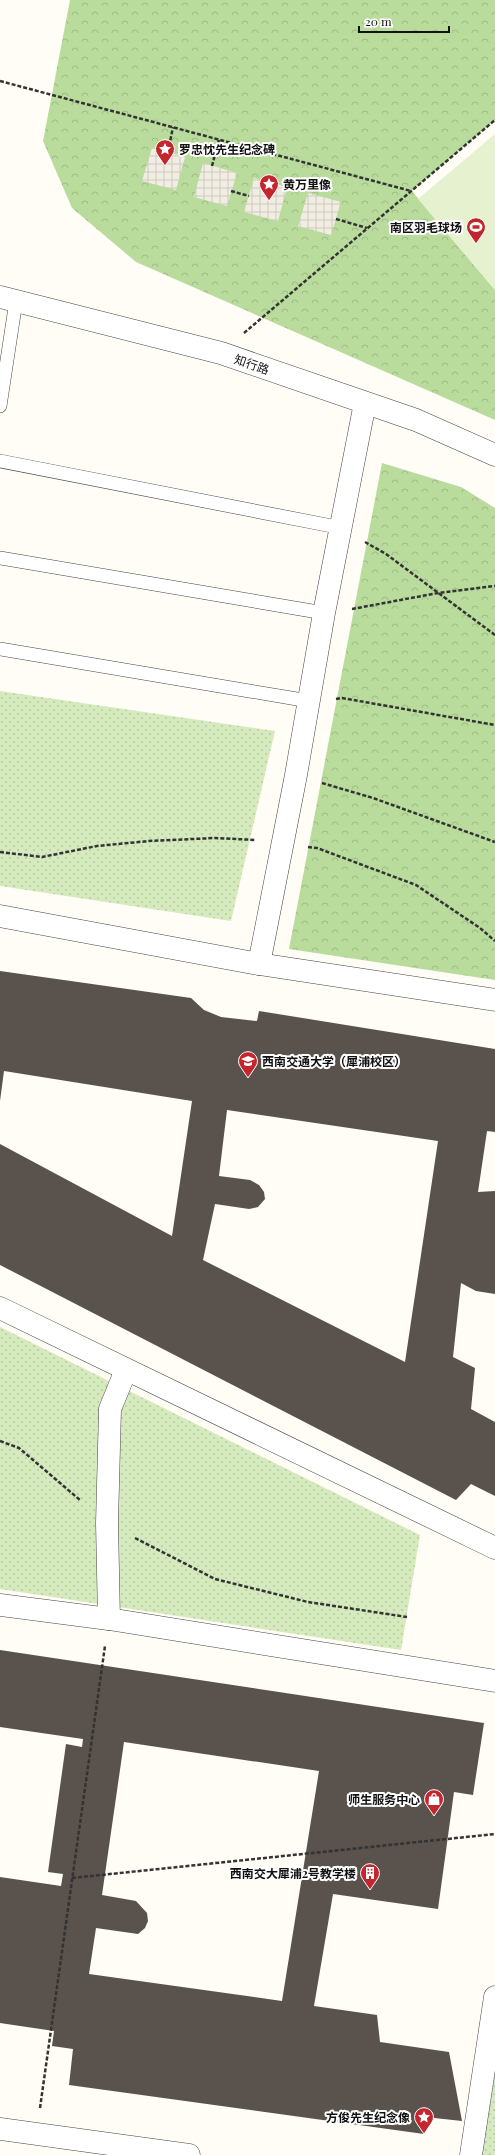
<svg xmlns="http://www.w3.org/2000/svg" width="495" height="2155" viewBox="0 0 495 2155" font-family="'Playfair Display','Noto Sans SC',serif">
<style>
.grass{fill:url(#grass-dots)}
.forest{fill:url(#forest-crowns)}
.pitch{fill:#e6f2cf}
.plaza{fill:url(#plaza-grid)}
.building{fill:#5a524d;fill-rule:evenodd}
.lines{fill:none;stroke-linecap:round;stroke-linejoin:round}
.lane-casing{stroke:#444;stroke-width:14}
.street-casing{stroke:#444;stroke-width:23}
.path{stroke:#333;stroke-width:2.5;stroke-dasharray:4 2;stroke-linecap:butt}
.lane{stroke:#fff;stroke-width:13}
.street{stroke:#fff;stroke-width:22}
.labels{text-anchor:middle;dominant-baseline:central;stroke-width:4;stroke-linejoin:round;paint-order:stroke}
.poi-label{font-size:12px;font-weight:bold;fill:#111;stroke:#fff;text-anchor:end}
.street-label{font-size:12px;fill:#111;stroke:#fff}
</style>
<defs>
<pattern id="grass-dots" width="8" height="8" patternUnits="userSpaceOnUse"><rect width="8" height="8" fill="#d5ebbd"/><path d="M2 2h.1M6 6h.1" fill="none" stroke="#b6c8a1" stroke-width="1.8" stroke-linecap="round"/></pattern>
<pattern id="forest-crowns" width="20" height="18" patternUnits="userSpaceOnUse"><rect width="20" height="18" fill="#b9dc9c"/><path d="M2 6a3 3 0 1 1 6 0M12 15a3 3 0 1 1 6 0" fill="none" stroke="#9ebc85"/></pattern>
<pattern id="plaza-grid" width="8" height="8" patternUnits="userSpaceOnUse"><rect width="8" height="8" fill="#f1ede2"/><path d="M0 4h8M4 0v8" fill="none" stroke="#cecac1"/></pattern>
</defs>
<rect width="100%" height="100%" fill="#fffdf5"/>
<g class="grass">
<path d="M0,691L275,731L231,921L0,886Z"/>
<path d="M0,1327L420,1535L401,1650L0,1589Z"/>
<path d="M495,2052V2155H478Z"/>
</g>
<g class="forest">
<path d="M70,0H495V120L412,191L495,290V420L136,262L72,208L43,141Z"/>
<path d="M382,463L461,487L495,508V980L289,949Z"/>
</g>
<path class="pitch" d="M495,134V290L418,199Z"/>
<g class="plaza">
<path d="M152,148L185,157L176,190L142,181Z"/>
<path d="M203,163L237,173L227,206L194,197Z"/>
<path d="M254,178L287,187L278,221L244,212Z"/>
<path d="M308,193L341,202L331,235L298,226Z"/>
</g>
<g class="building">
<path d="M0,971L191,998L204,1010L221,1017L257,1021L259,1011L495,1049V1132L487,1131L478,1192L495,1191V1294L476,1291L461,1283L453,1357L475,1368L471,1409L495,1422V1496L471,1484L456,1500L0,1265V1144L172,1236L192,1101L4,1071L0,1101ZM227,1110L438,1141L405,1362L203,1260L215,1204L249,1209L258,1207L265,1199L264,1192L259,1185L250,1180L219,1176Z"/>
<path d="M0,1650L484,1723L473,1795L454,1792L438,1909L333,1894L314,2006L377,2015L380,2042L449,2052L462,2121L416,2116L424,2134L69,2085L73,2049L52,2046L54,2031L0,2023V1877L61,1886L63,1874L48,1872L66,1744L82,1747L83,1739L0,1727ZM124,1742L319,1771L282,2001L89,1974L96,1928L138,1934L145,1928L148,1921L147,1913L136,1901L102,1895Z"/>
</g>
<g class="lines">
<g class="lane-casing">
<g id="lane">
<path d="M0,406L16,301"/>
<path d="M0,461L342,528"/>
<path d="M0,558L324,613"/>
<path d="M0,649L309,701"/>
</g>
</g>
<g class="street-casing">
<g id="street">
<path d="M0,297L221,353L416,420L495,455"/>
<path d="M0,916L259,964L495,1000"/>
<path d="M259,964L296,775L324,613L365,403"/>
<path d="M0,1308L495,1548"/>
<path d="M0,1605L109,1619L495,1681"/>
<path d="M109,1619L107,1523L110,1409L126,1370"/>
<path d="M0,2129L189,2155"/>
<path d="M471,2155L495,1997"/>
</g>
</g>
<g class="path">
<path d="M0,81L411,191"/>
<path d="M168,152L173,127"/>
<path d="M212,166L219,140"/>
<path d="M231,191L249,196"/>
<path d="M336,219L367,228"/>
<path d="M244,333L495,120"/>
<path d="M365,542L386,554L495,635"/>
<path d="M352,609L438,593L495,586"/>
<path d="M336,699L342,698L495,725"/>
<path d="M322,783L373,798L495,842"/>
<path d="M308,847L317,848L416,885L480,928L495,941"/>
<path d="M0,852L42,857L97,846L149,841L215,838L256,840"/>
<path d="M0,1441L19,1448L80,1500"/>
<path d="M135,1538L215,1579L308,1602L407,1617"/>
<path d="M72,1878L495,1834"/>
<path d="M40,2108L105,1646"/>
</g>
<use href="#lane" class="lane"/>
<use href="#street" class="street"/>
</g>
<defs>
<g id="sight-pin" transform="scale(1)"><path d="M0 17L-7.5 6A9.5 9.5 0 1 1 7.5 6Z" fill="#c4262e" stroke="#fff"/><path d="M0-6L1.8-2.2L6-1.7L2.9 1.2L3.7 5.4L0 3.3L-3.7 5.4L-2.9 1.2L-6-1.7L-1.8-2.2Z" fill="#fff"/></g>
<g id="stadium-pin" transform="scale(1)"><path d="M0 17L-7.5 6A9.5 9.5 0 1 1 7.5 6Z" fill="#c4262e" stroke="#fff"/><path d="M0-5a6.5 5 0 1 0 0 10a6.5 5 0 1 0 0-10ZM-3.5-1.8h7v3.6h-7Z" fill="#fff"/></g>
<g id="university-pin" transform="scale(1)"><path d="M0 17L-7.5 6A9.5 9.5 0 1 1 7.5 6Z" fill="#c4262e" stroke="#fff"/><path d="M0-5L7-2L0 1L-7-2ZM-4 1L0 2.5L4 1V4Q0 6-4 4Z" fill="#fff"/></g>
<g id="shop-pin" transform="scale(1)"><path d="M0 17L-7.5 6A9.5 9.5 0 1 1 7.5 6Z" fill="#c4262e" stroke="#fff"/><path d="M-5-2.5h2.3a2.7 3.5 0 0 1 5.4 0H5L5.5 6h-11ZM-1.5-2.5h3a1.5 2.3 0 0 0-3 0Z" fill="#fff"/></g>
<g id="building-pin" transform="scale(1)"><path d="M0 17L-7.5 6A9.5 9.5 0 1 1 7.5 6Z" fill="#c4262e" stroke="#fff"/><path d="M-4-6H4V6H1V3H-1V6H-4ZM-2.5-4.3h1.7v1.8h-1.7ZM.8-4.3h1.7v1.8H.8ZM-2.5-1h1.7V.8h-1.7ZM.8-1h1.7V.8H.8Z" fill="#fff"/></g>
</defs>
<g fill-rule="evenodd">
<use href="#sight-pin" x="165" y="149"/>
<use href="#sight-pin" x="269" y="184"/>
<use href="#stadium-pin" x="476" y="227"/>
<use href="#university-pin" x="248" y="1061"/>
<use href="#shop-pin" x="434" y="1799"/>
<use href="#building-pin" x="370" y="1873"/>
<use href="#sight-pin" x="424" y="2117"/>
</g>
<g class="labels">
<g class="poi-label">
<text x="179" y="149" text-anchor="start">罗忠忱先生纪念碑</text>
<text x="283" y="184" text-anchor="start">黄万里像</text>
<text x="462" y="227">南区羽毛球场</text>
<text x="262" y="1061" text-anchor="start">西南交通大学（犀浦校区）</text>
<text x="420" y="1799">师生服务中心</text>
<text x="356" y="1873">西南交大犀浦2号教学楼</text>
<text x="410" y="2117">方俊先生纪念像</text>
</g>
<g class="street-label">
<text transform="translate(252 364) rotate(19)">知行路</text>
</g>
</g>
<path d="M359 26v6h90v-6" fill="none" stroke="#111111" stroke-width="2"/>
<text x="365" y="26" font-size="12" fill="#111111" stroke="#ffffff" stroke-width="3" paint-order="stroke">20 m</text>
</svg>
